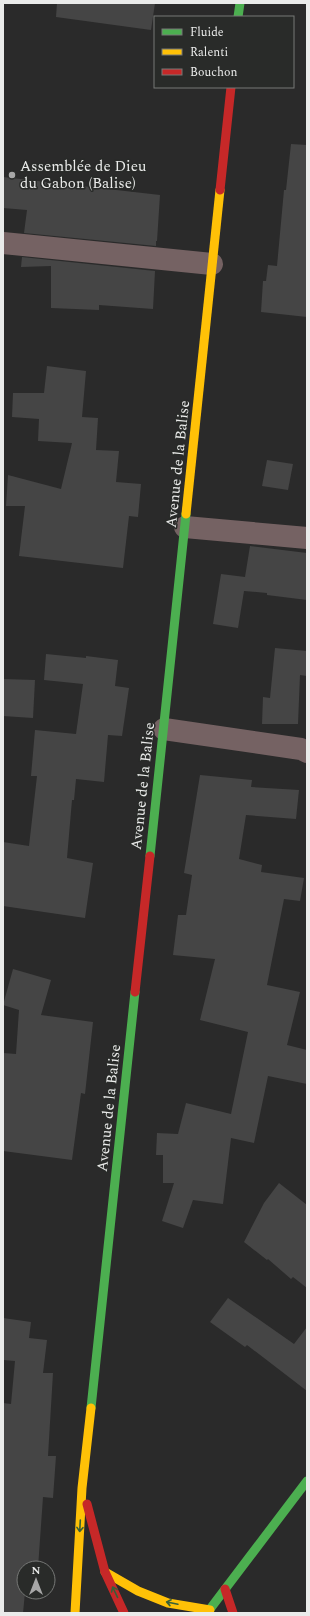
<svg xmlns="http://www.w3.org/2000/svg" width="310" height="1616" viewBox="0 0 310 1616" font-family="Spectral,serif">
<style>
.building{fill:#454545}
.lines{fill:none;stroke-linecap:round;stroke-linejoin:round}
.street{stroke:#756263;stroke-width:22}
.fast{stroke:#4caf50;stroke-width:9}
.slow{stroke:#ffc107;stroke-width:9}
.jam{stroke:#c62828;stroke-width:9}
.oneway{stroke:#376039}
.poi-dot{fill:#a7a7a7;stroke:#292b29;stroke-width:1.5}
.labels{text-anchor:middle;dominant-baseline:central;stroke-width:3;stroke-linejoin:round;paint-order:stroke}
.poi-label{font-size:15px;fill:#eaebea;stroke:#292b29;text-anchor:start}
.street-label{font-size:15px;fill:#eaebea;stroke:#292b29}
</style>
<rect width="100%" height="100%" fill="#2a2a2a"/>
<g class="building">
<path d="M57,3H155L151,30L56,17Z"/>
<path d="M291,144L307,145V317L261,312L263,281H266L268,265L277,266L284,190H286Z"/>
<path d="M3,177L160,195L157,241H156V246L24,233L27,210L3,208Z"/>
<path d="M22,257L155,271L153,309L99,305V310L51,308V266L21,267Z"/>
<path d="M47,366L86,371L82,417L98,418L96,450L119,451L116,482L141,484L138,517L129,516L123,568L19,556L25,506H6L8,475L61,489L72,443L38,441L39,419L12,417L13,393H44Z"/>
<path d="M267,460L293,464L288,490L262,486Z"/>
<path d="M250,546L307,553V600L267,595V593L244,591L238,628L213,624L221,574L245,577Z"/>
<path d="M275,648L307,651V676L300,675L298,724H262L263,697L270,698Z"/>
<path d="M46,654L86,658V656L118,660L115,686L129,688L122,736L108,735L104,782L76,779L74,800H72L67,858L93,863L85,918L3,906V842L29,846L37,776H31L35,730L76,734L83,684L44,680Z"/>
<path d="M3,679L35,680L33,718L3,716Z"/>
<path d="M200,775L252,780L251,787L299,790L296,819L246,815L239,859L262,865L261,872L304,878L300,901L284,899L267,985L300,992L287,1045L307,1050V1084L268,1076L254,1143L231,1138L223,1204L193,1200L183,1228L162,1221L174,1183H163V1155H156L157,1133L178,1134L186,1103L231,1114L248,1032L200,1020L215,959L173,955L178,915H186L192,875L184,873Z"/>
<path d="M13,969L51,980L41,1015L93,1022L85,1094L81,1093L72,1160L3,1151V1053L16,1054L19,1010L3,1005Z"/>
<path d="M279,1183L307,1205V1288L293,1277L291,1279L268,1259L267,1260L244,1242L264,1203Z"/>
<path d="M228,1298L294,1344L307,1327V1391L247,1345L245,1347L210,1322Z"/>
<path d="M3,1318L31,1322L29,1338L47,1340L43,1373H53L48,1456H56L53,1498L43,1497L38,1568H24V1592H25L23,1613H3V1403L11,1404L15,1361L3,1360Z"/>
</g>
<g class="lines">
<g class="street">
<path d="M3,243L212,264"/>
<path d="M185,527L307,538"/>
<path d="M164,729L301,749L307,752"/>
</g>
<g class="fast">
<path d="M238,17L240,3"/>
<path d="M150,856L186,514"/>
<path d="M91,1408L135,992"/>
<path d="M207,1613L307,1481"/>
</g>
<g class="slow">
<path d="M186,514L220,190"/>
<path d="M105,1572L138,1591L168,1603L210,1610"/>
<path d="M75,1613L82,1488L91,1408"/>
</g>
<g class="jam">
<path d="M220,190L231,87"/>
<path d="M135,992L150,856"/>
<path d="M87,1504L105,1572L124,1613"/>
<path d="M225,1589L233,1613"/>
</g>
</g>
<defs><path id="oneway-shaft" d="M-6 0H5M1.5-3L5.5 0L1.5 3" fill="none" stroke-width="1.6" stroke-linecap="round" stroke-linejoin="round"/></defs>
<g class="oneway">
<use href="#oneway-shaft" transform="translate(80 1526) rotate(93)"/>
<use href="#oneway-shaft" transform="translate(115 1592) rotate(-115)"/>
<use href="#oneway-shaft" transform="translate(172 1603) rotate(-168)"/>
</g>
<circle class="poi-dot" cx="12" cy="175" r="4"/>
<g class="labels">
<g class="poi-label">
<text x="20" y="166">Assemblée de Dieu<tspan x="20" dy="17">du Gabon (Balise)</tspan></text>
</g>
<g class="street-label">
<text transform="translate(178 464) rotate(-84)">Avenue de la Balise</text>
<text transform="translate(143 786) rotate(-84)">Avenue de la Balise</text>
<text transform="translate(109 1108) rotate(-84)">Avenue de la Balise</text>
</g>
</g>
<rect width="310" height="1616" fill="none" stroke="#eaebea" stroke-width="8"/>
<rect x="154" y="16" width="140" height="72" fill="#292b29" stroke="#767876"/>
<rect x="162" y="29" width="20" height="6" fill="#4caf50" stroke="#767876"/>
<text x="190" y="36" font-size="12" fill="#eaebea">Fluide</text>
<rect x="162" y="49" width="20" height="6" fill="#ffc107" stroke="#767876"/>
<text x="190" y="56" font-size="12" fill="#eaebea">Ralenti</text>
<rect x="162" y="69" width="20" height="6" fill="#c62828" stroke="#767876"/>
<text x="190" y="76" font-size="12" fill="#eaebea">Bouchon</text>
<g transform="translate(36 1580)"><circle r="19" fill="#292b29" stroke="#767876"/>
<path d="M0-3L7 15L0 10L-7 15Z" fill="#a7a7a7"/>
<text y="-6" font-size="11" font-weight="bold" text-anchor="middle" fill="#eaebea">N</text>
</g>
</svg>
